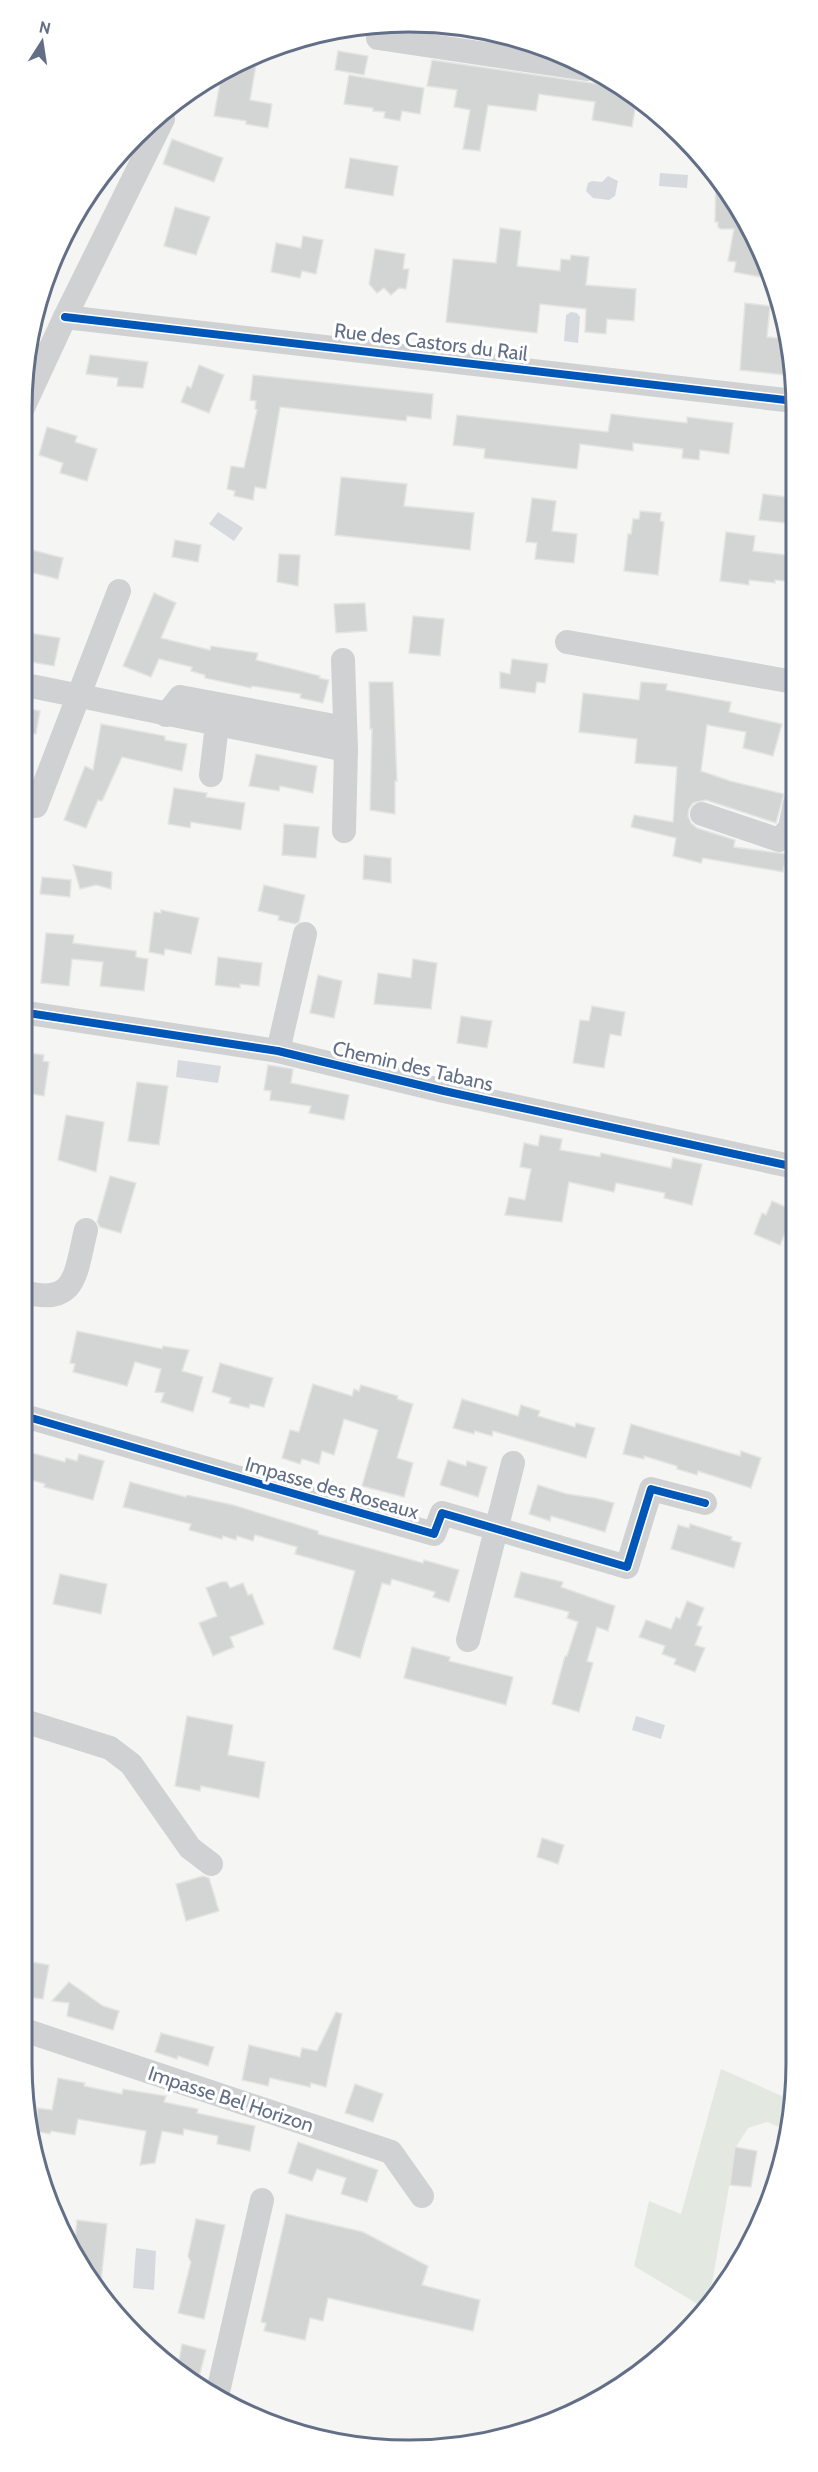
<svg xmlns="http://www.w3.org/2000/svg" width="818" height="2472" viewBox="0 0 818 2472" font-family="Cabin,sans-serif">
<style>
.green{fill:#e3e9e1}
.water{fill:#d6dadf}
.building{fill:#d3d5d5;stroke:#e4e4e3;stroke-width:1.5}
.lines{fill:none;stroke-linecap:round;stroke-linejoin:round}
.minor{stroke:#d0d1d2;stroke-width:24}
.cycleway-casing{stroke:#fff;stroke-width:11}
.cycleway{stroke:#0057b8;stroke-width:8}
.labels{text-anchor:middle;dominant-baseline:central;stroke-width:6;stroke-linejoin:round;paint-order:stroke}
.street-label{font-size:20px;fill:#626f86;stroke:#fff}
.rim{fill:none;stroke:#626f86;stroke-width:3}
</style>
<rect width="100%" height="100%" fill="#f5f5f3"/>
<path class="green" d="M797,2037V2063L788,2131L767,2122L748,2128L736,2147L712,2283L701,2306L634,2266L649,2201L681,2214L721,2069L782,2096Z"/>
<g class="water">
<path d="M660,173L688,175L687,188L659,186Z"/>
<path d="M608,176L618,181L615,196L609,200L593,198L586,191L588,183L592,181L602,182Z"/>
<path d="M571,312L577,313L580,317L578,343L564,341L566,315Z"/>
<path d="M218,512L243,528L234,541L209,524Z"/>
<path d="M178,1060L221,1066L218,1083L176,1077Z"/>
<path d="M636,1716L665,1725L661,1739L632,1730Z"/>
<path d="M136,2248L156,2251L154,2290L133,2288Z"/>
</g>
<g class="building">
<path d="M338,51L368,56L364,75L335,70Z"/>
<path d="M257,59L250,100L272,104L268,128L246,124V121L214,116L220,83L206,81L215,73Z"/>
<path d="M432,60L627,88L637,97L632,127L592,120L595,102L539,94L536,111L488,105L480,151L463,149L470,110L454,107L457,90L427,86Z"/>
<path d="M349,75L424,88L420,114L402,111L400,121L384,118L385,112L373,111V108L344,104Z"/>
<path d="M172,139L223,158L214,182L163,164Z"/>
<path d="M350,158L398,166L393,196L345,188Z"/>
<path d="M716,177L767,260L766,278L734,272L736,262L728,261L734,229H721L718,227V222H715Z"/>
<path d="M175,207L210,217L196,255L164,246Z"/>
<path d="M500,228L521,231L517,266L560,271L561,259L570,260L571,255L589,257L586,285L636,289L634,321L607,319L606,334L585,332L586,309L540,304L537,333L446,322L453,259L496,263Z"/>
<path d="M303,236L323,240L316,274L302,271L300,278L271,272L276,243L301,248Z"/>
<path d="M375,249L405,254L403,269H409L406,289L399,288L391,295L384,288L377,293L369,284Z"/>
<path d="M745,303L770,306L767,337L788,339L794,359V376L740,370Z"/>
<path d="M90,355L148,362L143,388L117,386L118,378L86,374Z"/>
<path d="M199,365L224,375L209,413L181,402L187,386L191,388Z"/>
<path d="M253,375L433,394L431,419L407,416L406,421L280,407L266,489L255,487L253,500L234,496L235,491L227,489L231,466L244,468L257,410L255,409L256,401L250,400Z"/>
<path d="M611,414L687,423V417L733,423L729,454L700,450L699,460L682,458L683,449L633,443V451L580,444L577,469L484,458L485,449L453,445L457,415L608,432Z"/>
<path d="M47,427L77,436L75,442L97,449L87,481L60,473L63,463L39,455Z"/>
<path d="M341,477L407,484L404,506L474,513L470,550L335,535Z"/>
<path d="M763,494L794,498V524L759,520Z"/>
<path d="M532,498L556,501L552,531L577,534L574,563L535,559L537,543L526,542Z"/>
<path d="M640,511L661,513L660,521L664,522L658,575L624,571L628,534H631L633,519H639Z"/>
<path d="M726,532L755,536L753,551L794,556V582L775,580V583L749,580V585L720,581Z"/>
<path d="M175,540L201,545L198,562L172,557Z"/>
<path d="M21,547L63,558L58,579L21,570Z"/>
<path d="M279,554L300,555L298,586L277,582Z"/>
<path d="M154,593L176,603L161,638L210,650L211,646L258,653L256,660L320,676L319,678L329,680L323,703L300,698L301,694L252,686L251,688L205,678V675L191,671L192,667L159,659L151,677L123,666Z"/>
<path d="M365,603L367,631L336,633L334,604Z"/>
<path d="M413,616L444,619L440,656L409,653Z"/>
<path d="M30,633L60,638L54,666L25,661Z"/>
<path d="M512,659L548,664L545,683L537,682L535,693L500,688V672L510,674Z"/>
<path d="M369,682H393L397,781H395V814L370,810L372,729H370Z"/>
<path d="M641,682L667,684L666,690L731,702L729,712L782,724L773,756L743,748L746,732L707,725L701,771L730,781L784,794L776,823L706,800L693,803L689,809L688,816L691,823L697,828L735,840L734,847L787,854L783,872L703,858L701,863L673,856L676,838L631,827L634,815L673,822L677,767L635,763L637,739L579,732L583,693L639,700Z"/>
<path d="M21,707L40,711L36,734L21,732Z"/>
<path d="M101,724L165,736V740L187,744L182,771L122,757L102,801L98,800L86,828L64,820L85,766L93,770Z"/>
<path d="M256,754L317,766L313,793L280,786L279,791L249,786Z"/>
<path d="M174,788L207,793L206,797L245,803L241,830L191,822L190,828L168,824Z"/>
<path d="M284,824L319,827L316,858L282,855Z"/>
<path d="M364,855L391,858V883L363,879Z"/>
<path d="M73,865L112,872L111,889L96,885L80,889Z"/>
<path d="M42,877L71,880L70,897L40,894Z"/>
<path d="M264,885L305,895L299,922L295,924L278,920L279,916L258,911Z"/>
<path d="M161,910L199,918L191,954L165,949L164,955L149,952L154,912L161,913Z"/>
<path d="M46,933L74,935L73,943L136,951V957L148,959L144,991L100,986L103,962L72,959L69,986L41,983Z"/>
<path d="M218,957L262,963L259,986L240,984V988L215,985Z"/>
<path d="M413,959L437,963L431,1009L374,1004L378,973L411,978Z"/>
<path d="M318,975L342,981L334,1018L310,1013Z"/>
<path d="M592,1006L625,1012L621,1036L610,1034L604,1068L573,1063L580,1020L589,1021Z"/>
<path d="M461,1016L492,1021L487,1048L457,1043Z"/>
<path d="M21,1052L44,1055L43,1061L49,1062L44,1096L21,1092Z"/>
<path d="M268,1065L293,1069L291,1083L349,1095L344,1120L309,1113L311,1106L270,1100L271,1091L264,1090Z"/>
<path d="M137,1082L168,1086L159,1145L128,1141Z"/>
<path d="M66,1115L104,1122L96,1172L58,1160Z"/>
<path d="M540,1135L562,1139L560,1150L600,1157L601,1153L671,1168L673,1158L702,1164L692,1205L664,1198L665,1193L616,1183L614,1192L569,1182L562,1222L505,1215L509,1197L525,1200L531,1169L520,1167L524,1143L538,1146Z"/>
<path d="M110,1176L136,1183L121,1233L100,1227L97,1222Z"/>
<path d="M772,1201L795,1211L780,1245L754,1234L762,1213L766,1215Z"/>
<path d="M77,1331L162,1349L163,1346L189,1350L182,1371L203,1377L193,1412L161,1402L164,1393L155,1392L161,1369L135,1362L127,1386L73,1372L75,1364L70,1363Z"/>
<path d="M220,1363L273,1378L264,1407L250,1404L249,1408L229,1403L231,1398L212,1392Z"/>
<path d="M313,1384L352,1396L354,1389L359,1391L361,1385L398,1396L397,1399L413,1404L397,1458L413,1463L404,1497L362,1486L378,1430L344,1419L334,1455L322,1451L319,1464L302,1459L300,1464L282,1458L290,1430L299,1432Z"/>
<path d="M462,1399L518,1416L521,1405L540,1411L538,1416L575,1427L576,1423L595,1428L586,1458L493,1431L492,1436L475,1431L474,1434L453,1428Z"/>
<path d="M631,1424L740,1456L741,1451L761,1458L751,1488L698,1471L697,1475L677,1469V1466L644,1456V1459L623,1454Z"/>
<path d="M21,1450L65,1462L66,1458L77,1461L79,1454L104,1461L93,1500L44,1487L45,1484L21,1477Z"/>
<path d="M448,1460L466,1466L467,1461L487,1467L478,1497L440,1485Z"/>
<path d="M130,1482L186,1497L187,1495L233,1505L318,1531V1534L412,1560L423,1563L424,1560L459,1570L449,1602L433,1597L435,1592L392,1579L390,1585L382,1583L360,1658L333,1649L355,1571L295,1554L297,1547L255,1535L253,1541L237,1536L236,1540L223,1536L222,1539L189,1530L191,1524L123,1507Z"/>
<path d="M538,1485L567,1494L595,1498L614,1503L605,1532L551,1516L550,1521L529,1514Z"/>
<path d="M690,1524L732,1537L731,1540L741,1543L734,1568L671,1549L678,1525L689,1528Z"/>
<path d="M521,1572L563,1582L561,1587L615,1606L608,1631L597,1627L587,1661L593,1663L579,1712L552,1704L565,1656H567L578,1622L567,1618L569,1612L514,1597Z"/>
<path d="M60,1574L107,1584L101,1614L53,1604Z"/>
<path d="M221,1582H227L230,1588L243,1583L248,1595L252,1594L264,1624L230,1637L234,1647L213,1656L199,1623L217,1616L206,1588Z"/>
<path d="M687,1601L704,1608L697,1625L702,1627L695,1645L705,1648L695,1672L674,1664L676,1659L662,1654L665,1646L639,1637L646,1620L671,1629L676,1617L680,1619Z"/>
<path d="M412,1647L450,1657L449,1661L513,1677L506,1705L404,1678Z"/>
<path d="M187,1716L233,1725L228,1755L265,1762L259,1798L201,1786L200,1791L175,1786Z"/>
<path d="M542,1838L564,1845L558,1864L537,1857Z"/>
<path d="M203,1876L209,1878L219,1911L186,1921L176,1884Z"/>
<path d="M21,1960L49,1965L43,1999L26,1997V1993L21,1992Z"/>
<path d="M69,1982L103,2006L119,2011L113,2030L67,2016L69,2003L52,2001Z"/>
<path d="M336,2012L342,2014L326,2087L311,2083L310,2087L270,2078L268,2086L242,2080L249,2045L300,2057L302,2048L317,2051Z"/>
<path d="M161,2033L214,2047L208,2066L178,2056L177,2059L155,2052Z"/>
<path d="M58,2078L85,2083L84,2086L122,2094L123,2089L166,2096L164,2102L198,2109L197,2113L255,2126L250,2151L217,2144L218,2136L184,2129L183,2135L162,2131L155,2163L140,2165L146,2131L78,2119L75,2135L51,2131L50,2134L34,2131L38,2108L52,2110Z"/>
<path d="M355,2084L383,2094L373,2122L345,2113Z"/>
<path d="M298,2142L378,2170L367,2202L341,2194L346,2178L317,2169L312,2181L288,2173Z"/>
<path d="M735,2147L757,2151L751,2187L730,2185Z"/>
<path d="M286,2214L363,2232L428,2266L422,2285L480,2300L473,2331L328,2298L323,2321L310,2318L305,2340L264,2331L266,2323L261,2322Z"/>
<path d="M196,2219L225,2225L204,2319L178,2313L191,2262L188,2256Z"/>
<path d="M77,2220L107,2224L100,2291L74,2249Z"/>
<path d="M182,2344L206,2350L198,2381L178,2366Z"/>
</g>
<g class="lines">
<g class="minor">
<path d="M378,38L587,69"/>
<path d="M65,317L794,401"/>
<path d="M21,412L65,317L163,119"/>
<path d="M567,642L794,682"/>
<path d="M343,660L346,750L344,831"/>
<path d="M21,684L346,750"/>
<path d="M166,715L180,697L345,728"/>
<path d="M211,775L217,725"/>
<path d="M36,806L119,591"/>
<path d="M702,814L779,840L790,828L795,803"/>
<path d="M21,1012L278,1051L444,1091L795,1167"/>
<path d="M278,1051L305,934"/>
<path d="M21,1291C77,1308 75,1274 86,1230"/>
<path d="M21,1415L434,1534L442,1513L627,1567L651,1489L705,1503"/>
<path d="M468,1640L513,1463"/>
<path d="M21,1720L110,1748L131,1764L190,1848L211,1864"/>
<path d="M21,2029L391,2152L422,2196"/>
<path d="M217,2396L262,2200"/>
</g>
<g class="cycleway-casing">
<g id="cycleway">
<path d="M65,317L794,401"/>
<path d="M21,1012L278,1051L444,1091L795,1167"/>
<path d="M21,1415L434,1534L442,1513L627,1567L651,1489L705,1503"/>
</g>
</g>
<use href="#cycleway" class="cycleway"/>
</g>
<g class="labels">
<g class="street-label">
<text transform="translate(431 342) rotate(7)">Rue des Castors du Rail</text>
<text transform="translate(413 1066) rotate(13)">Chemin des Tabans</text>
<text transform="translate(332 1488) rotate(16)">Impasse des Roseaux</text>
<text transform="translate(231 2099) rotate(18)">Impasse Bel Horizon</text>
</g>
</g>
<path d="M0 0H818V2472H0ZM409 32H409A377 377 0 0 1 786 409V2063A377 377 0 0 1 409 2440H409A377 377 0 0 1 32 2063V409A377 377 0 0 1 409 32Z" fill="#fff" fill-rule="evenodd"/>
<path class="rim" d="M409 32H409A377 377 0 0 1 786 409V2063A377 377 0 0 1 409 2440H409A377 377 0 0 1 32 2063V409A377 377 0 0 1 409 32Z"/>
<g transform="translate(42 42) rotate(12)" stroke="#ffffff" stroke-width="4.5" paint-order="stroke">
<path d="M0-4.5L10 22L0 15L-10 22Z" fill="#626f86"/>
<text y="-9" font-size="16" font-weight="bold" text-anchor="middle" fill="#626f86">N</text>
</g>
</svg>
